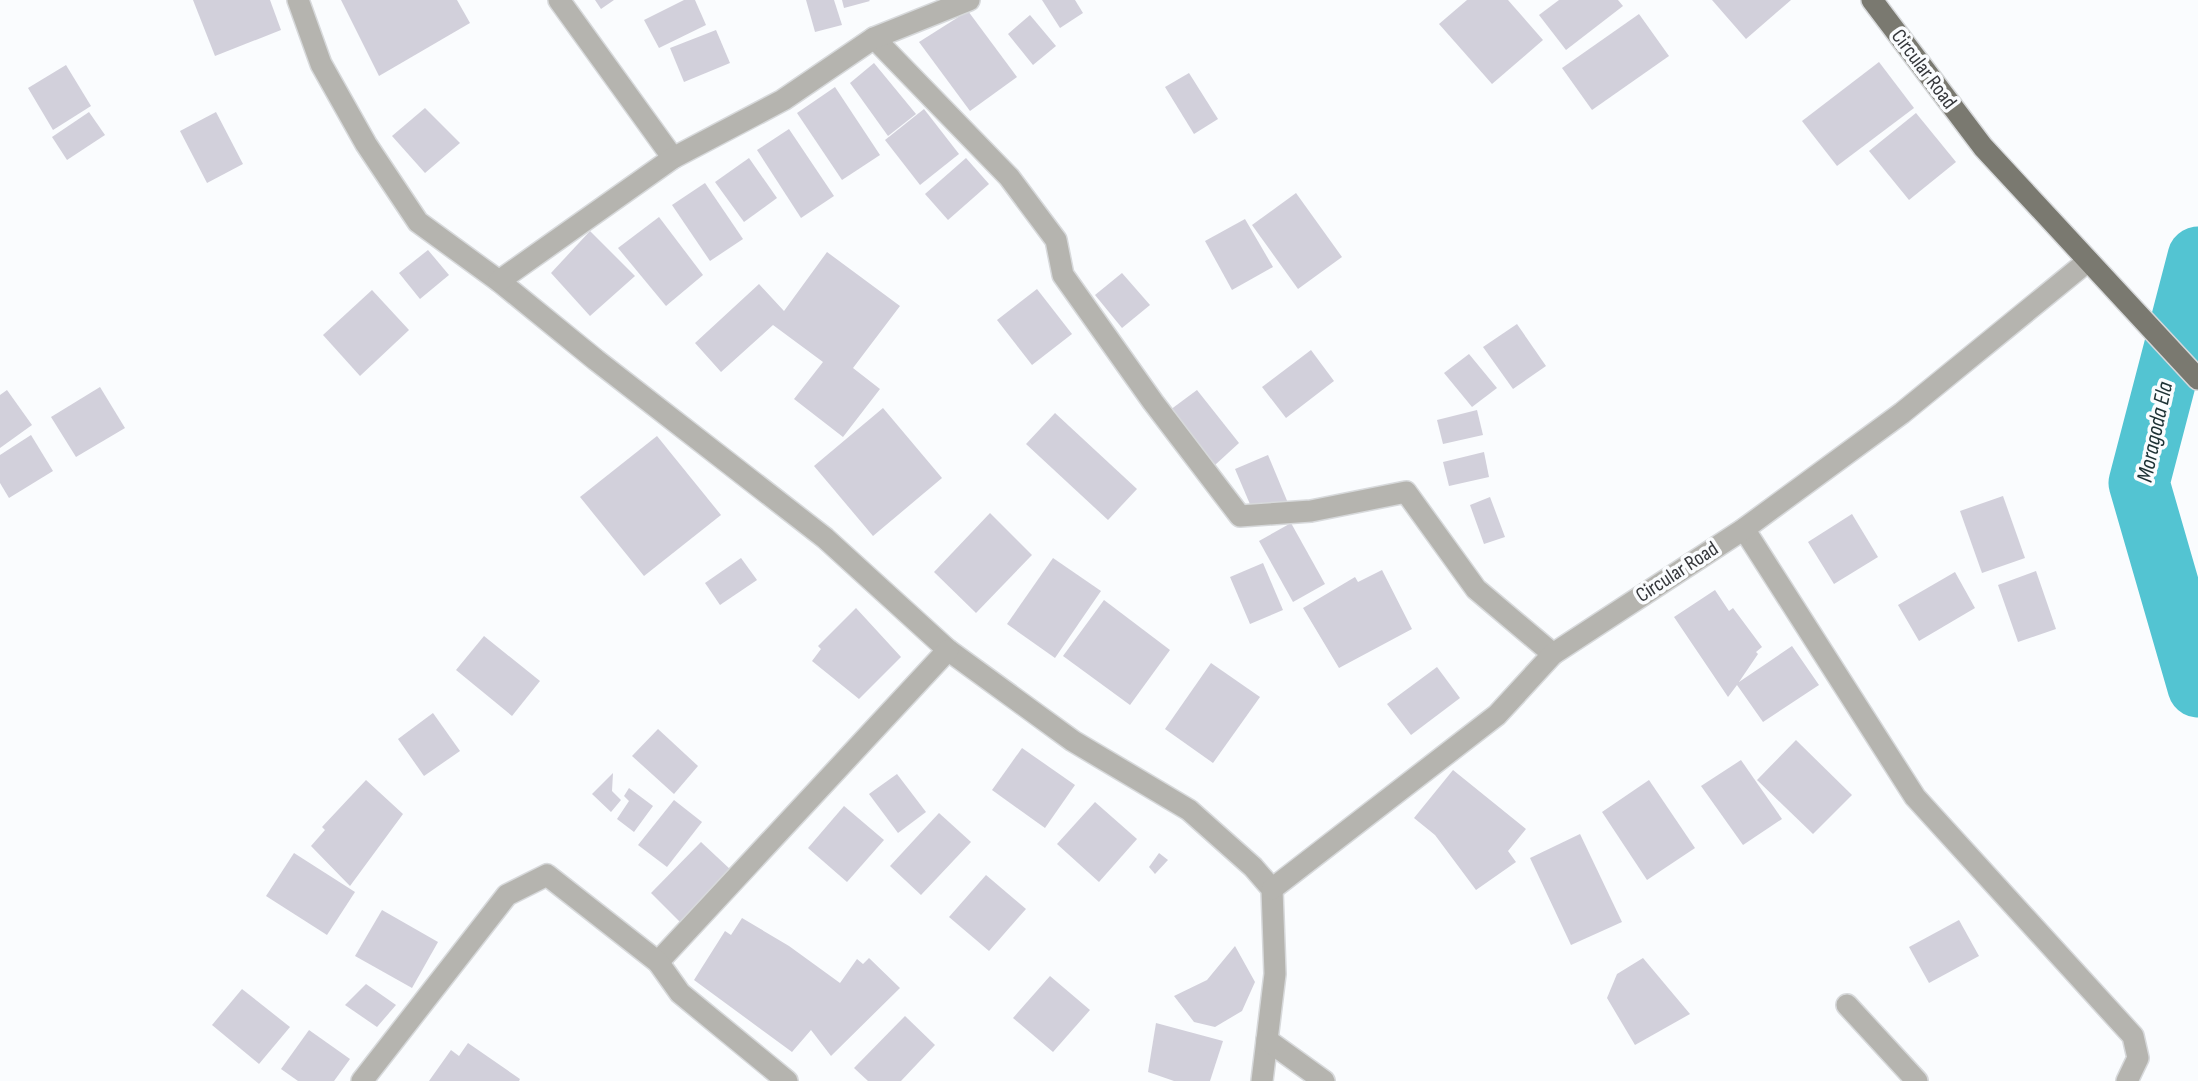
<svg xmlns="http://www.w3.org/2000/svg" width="2198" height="1081" viewBox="0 0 2198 1081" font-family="'Sofia Sans Condensed',sans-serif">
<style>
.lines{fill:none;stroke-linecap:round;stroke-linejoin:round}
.river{stroke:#53c4d2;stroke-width:61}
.building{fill:#d2d0db}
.minor-casing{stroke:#d7d9db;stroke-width:24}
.major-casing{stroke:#d7d9db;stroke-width:24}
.minor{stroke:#b5b4af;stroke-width:21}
.major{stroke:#7a7970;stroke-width:21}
.labels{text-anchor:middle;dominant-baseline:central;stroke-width:7;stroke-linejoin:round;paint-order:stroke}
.street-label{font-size:21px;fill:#35373b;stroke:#fafcfe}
.water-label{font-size:23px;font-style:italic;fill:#1d3134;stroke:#fafcfe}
</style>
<rect width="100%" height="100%" fill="#fafcfe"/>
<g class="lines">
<path class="river" d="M2198,257L2139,483L2198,687"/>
</g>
<g class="building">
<path d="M193,0H270L281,30L215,56Z"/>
<path d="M341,0H457L470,23L379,76Z"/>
<path d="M595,0H614L601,9Z"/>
<path d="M684,0H695L706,25L659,48L644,20Z"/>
<path d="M806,0H834L842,25L815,32Z"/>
<path d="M842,0H869L870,1L844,8Z"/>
<path d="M1042,0H1075L1083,13L1060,28Z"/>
<path d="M1467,0H1508L1543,40L1492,84L1439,24Z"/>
<path d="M1559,0H1618L1623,6L1566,50L1539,15Z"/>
<path d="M1712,0H1791L1746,39Z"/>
<path d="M968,11L1017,77L970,111L919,42Z"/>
<path d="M1639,14L1669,56L1592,110L1562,68Z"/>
<path d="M1030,15L1056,46L1033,65L1008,34Z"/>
<path d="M716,30L730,63L684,82L670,48Z"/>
<path d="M1879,62L1914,108L1837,166L1802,121Z"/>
<path d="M874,63L916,114L888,136L850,83Z"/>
<path d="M66,65L91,106L53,130L28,88Z"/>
<path d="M1189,73L1218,119L1194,134L1165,87Z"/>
<path d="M835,87L880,155L842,180L797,113Z"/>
<path d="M425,108L460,143L425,173L392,136Z"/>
<path d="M924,109L959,154L920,185L885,140Z"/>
<path d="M89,112L105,135L67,160L52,137Z"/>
<path d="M216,112L243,164L207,183L180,131Z"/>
<path d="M1916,113L1956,162L1909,200L1869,151Z"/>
<path d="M789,129L834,196L801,218L757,150Z"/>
<path d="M749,158L777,198L744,222L715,182Z"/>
<path d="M966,158L989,184L948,220L925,194Z"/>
<path d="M705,183L743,239L710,261L672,205Z"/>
<path d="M1296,193L1342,257L1298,289L1252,225Z"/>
<path d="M659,217L703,275L666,306L618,248Z"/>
<path d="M1245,219L1273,267L1232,290L1205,241Z"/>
<path d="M590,231L635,276L590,316L551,273Z"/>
<path d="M428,250L449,275L420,299L399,273Z"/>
<path d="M827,252L900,306L853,368L880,389L843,437L794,399L823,362L773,325L721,372L695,343L759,284L784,311Z"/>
<path d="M1122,273L1150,305L1122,328L1095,295Z"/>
<path d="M1037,289L1072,334L1032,365L997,320Z"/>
<path d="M372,290L409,330L360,376L323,335Z"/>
<path d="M1517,324L1546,366L1513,389L1483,347Z"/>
<path d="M1311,350L1334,381L1286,418L1262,387Z"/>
<path d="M1469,354L1497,388L1472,407L1444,373Z"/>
<path d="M100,387L125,428L76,457L51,417Z"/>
<path d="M7,390L32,425L0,448V395Z"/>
<path d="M1197,390L1239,443L1215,465L1170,410Z"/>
<path d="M883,408L942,478L873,536L814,466Z"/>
<path d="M1477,410L1483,435L1443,444L1437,420Z"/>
<path d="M1055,413L1137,489L1108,520L1026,444Z"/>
<path d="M31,435L53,471L9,498L0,483V455Z"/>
<path d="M657,436L721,515L644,576L580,497Z"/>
<path d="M1484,452L1489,477L1449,486L1443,462Z"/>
<path d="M1268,455L1288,503L1255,516L1235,469Z"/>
<path d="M2003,496L2025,558L1982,573L1960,511Z"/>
<path d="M1490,497L1505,537L1484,544L1470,505Z"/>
<path d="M990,513L1032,555L976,613L934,572Z"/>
<path d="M1852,514L1878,557L1834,584L1808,542Z"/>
<path d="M1291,523L1325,584L1293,602L1259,541Z"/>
<path d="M741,558L757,580L720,605L705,583Z"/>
<path d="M1053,558L1101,591L1055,658L1007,624Z"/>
<path d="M1263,563L1283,610L1250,624L1230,577Z"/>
<path d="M1382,570L1412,629L1339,668L1303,608L1355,577L1358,582Z"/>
<path d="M2036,571L2056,629L2018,642L1998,585Z"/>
<path d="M1955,572L1975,608L1919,641L1898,605Z"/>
<path d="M1715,590L1729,611L1733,608L1762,647L1756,652L1758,654L1739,682L1792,646L1819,685L1763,722L1737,685L1728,697L1674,617Z"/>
<path d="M1104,600L1170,650L1130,705L1063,656Z"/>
<path d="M856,608L901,657L859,699L812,661L821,649L818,646Z"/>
<path d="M484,636L540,681L512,716L456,670Z"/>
<path d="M1211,663L1260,697L1213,763L1165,729Z"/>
<path d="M1437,667L1460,698L1411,735L1387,704Z"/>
<path d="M433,713L460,751L424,776L398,739Z"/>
<path d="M658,729L698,766L674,794L632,756Z"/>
<path d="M1796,740L1852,795L1813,834L1757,780Z"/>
<path d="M1022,748L1075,785L1045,828L992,790Z"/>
<path d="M1741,760L1782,819L1743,845L1701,786Z"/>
<path d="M1453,770L1526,829L1508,851L1516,862L1476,890L1435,835L1414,818Z"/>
<path d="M613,773L612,791L621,800L611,812L592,794Z"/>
<path d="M897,774L926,812L898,833L869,794Z"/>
<path d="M366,780L403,814L350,886L311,846L325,830L322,827Z"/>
<path d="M1649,780L1695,848L1647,880L1602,812Z"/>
<path d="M629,788L653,806L634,832L617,819L629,801L624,796Z"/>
<path d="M674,800L702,822L667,867L638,845Z"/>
<path d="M1095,802L1137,839L1099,882L1057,844Z"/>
<path d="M844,806L884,840L847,882L808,848Z"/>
<path d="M939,813L971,842L921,895L890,866Z"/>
<path d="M1580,834L1622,922L1571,945L1530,858Z"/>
<path d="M701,842L732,871L681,923L651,893Z"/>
<path d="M294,853L355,892L327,935L266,896Z"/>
<path d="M1159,853L1168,860L1155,874L1149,867Z"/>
<path d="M986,875L1026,909L989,951L949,917Z"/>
<path d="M382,910L438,942L412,988L355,956Z"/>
<path d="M742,918L789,946L840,983L857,959L863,964L869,958L900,988L831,1056L811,1030L792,1052L694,980L725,931L731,935Z"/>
<path d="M1959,920L1979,956L1929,983L1909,947Z"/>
<path d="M1235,946L1255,982L1242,1011L1215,1027L1194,1022L1174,996L1207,980Z"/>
<path d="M1643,958L1690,1014L1635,1045L1607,998L1617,974Z"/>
<path d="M1050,976L1090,1010L1053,1052L1013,1018Z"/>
<path d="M366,984L396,1005L377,1027L345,1005Z"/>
<path d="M242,989L290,1027L259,1064L212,1025Z"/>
<path d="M905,1016L935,1045L901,1081H868L854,1068Z"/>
<path d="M1156,1023L1223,1041L1210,1081H1174L1148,1072Z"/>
<path d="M309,1030L350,1059L334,1081H298L281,1069Z"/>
<path d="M468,1043L520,1079L519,1081H429L451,1050L459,1056Z"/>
</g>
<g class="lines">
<g class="minor-casing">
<g id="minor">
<path d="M298,0L321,64L366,144L418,222L499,281L596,360L825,538L948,650L1073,741L1189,810L1253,867L1272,889L1275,974L1262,1081"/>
<path d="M559,0L673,158"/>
<path d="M874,38L1009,177L1056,240L1063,275L1153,402L1240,516L1311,511L1406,492L1476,589L1553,654"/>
<path d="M499,281L673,158L783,100L874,38L969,0"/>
<path d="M1744,529L1915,797L2133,1036L2138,1058L2127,1081"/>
<path d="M1272,889L1497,715L1553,654L1744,529L1902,413L2088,261"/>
<path d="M658,962L948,650"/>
<path d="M1847,1005L1917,1081"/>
<path d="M1267,1040L1324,1081"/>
<path d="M362,1081L507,895L547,875L658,962L680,993L787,1081"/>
</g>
</g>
<g class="major-casing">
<path id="major" d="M1872,0L1983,147L2198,379"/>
</g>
<use href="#minor" class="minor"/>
<use href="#major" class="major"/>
</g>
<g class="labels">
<g class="street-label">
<text transform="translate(1924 69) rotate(53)">Circular Road</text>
<text transform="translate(1677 572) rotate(-33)">Circular Road</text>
</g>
<g class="water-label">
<text transform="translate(2155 432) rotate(-78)">Moragoda Ela</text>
</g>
</g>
</svg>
